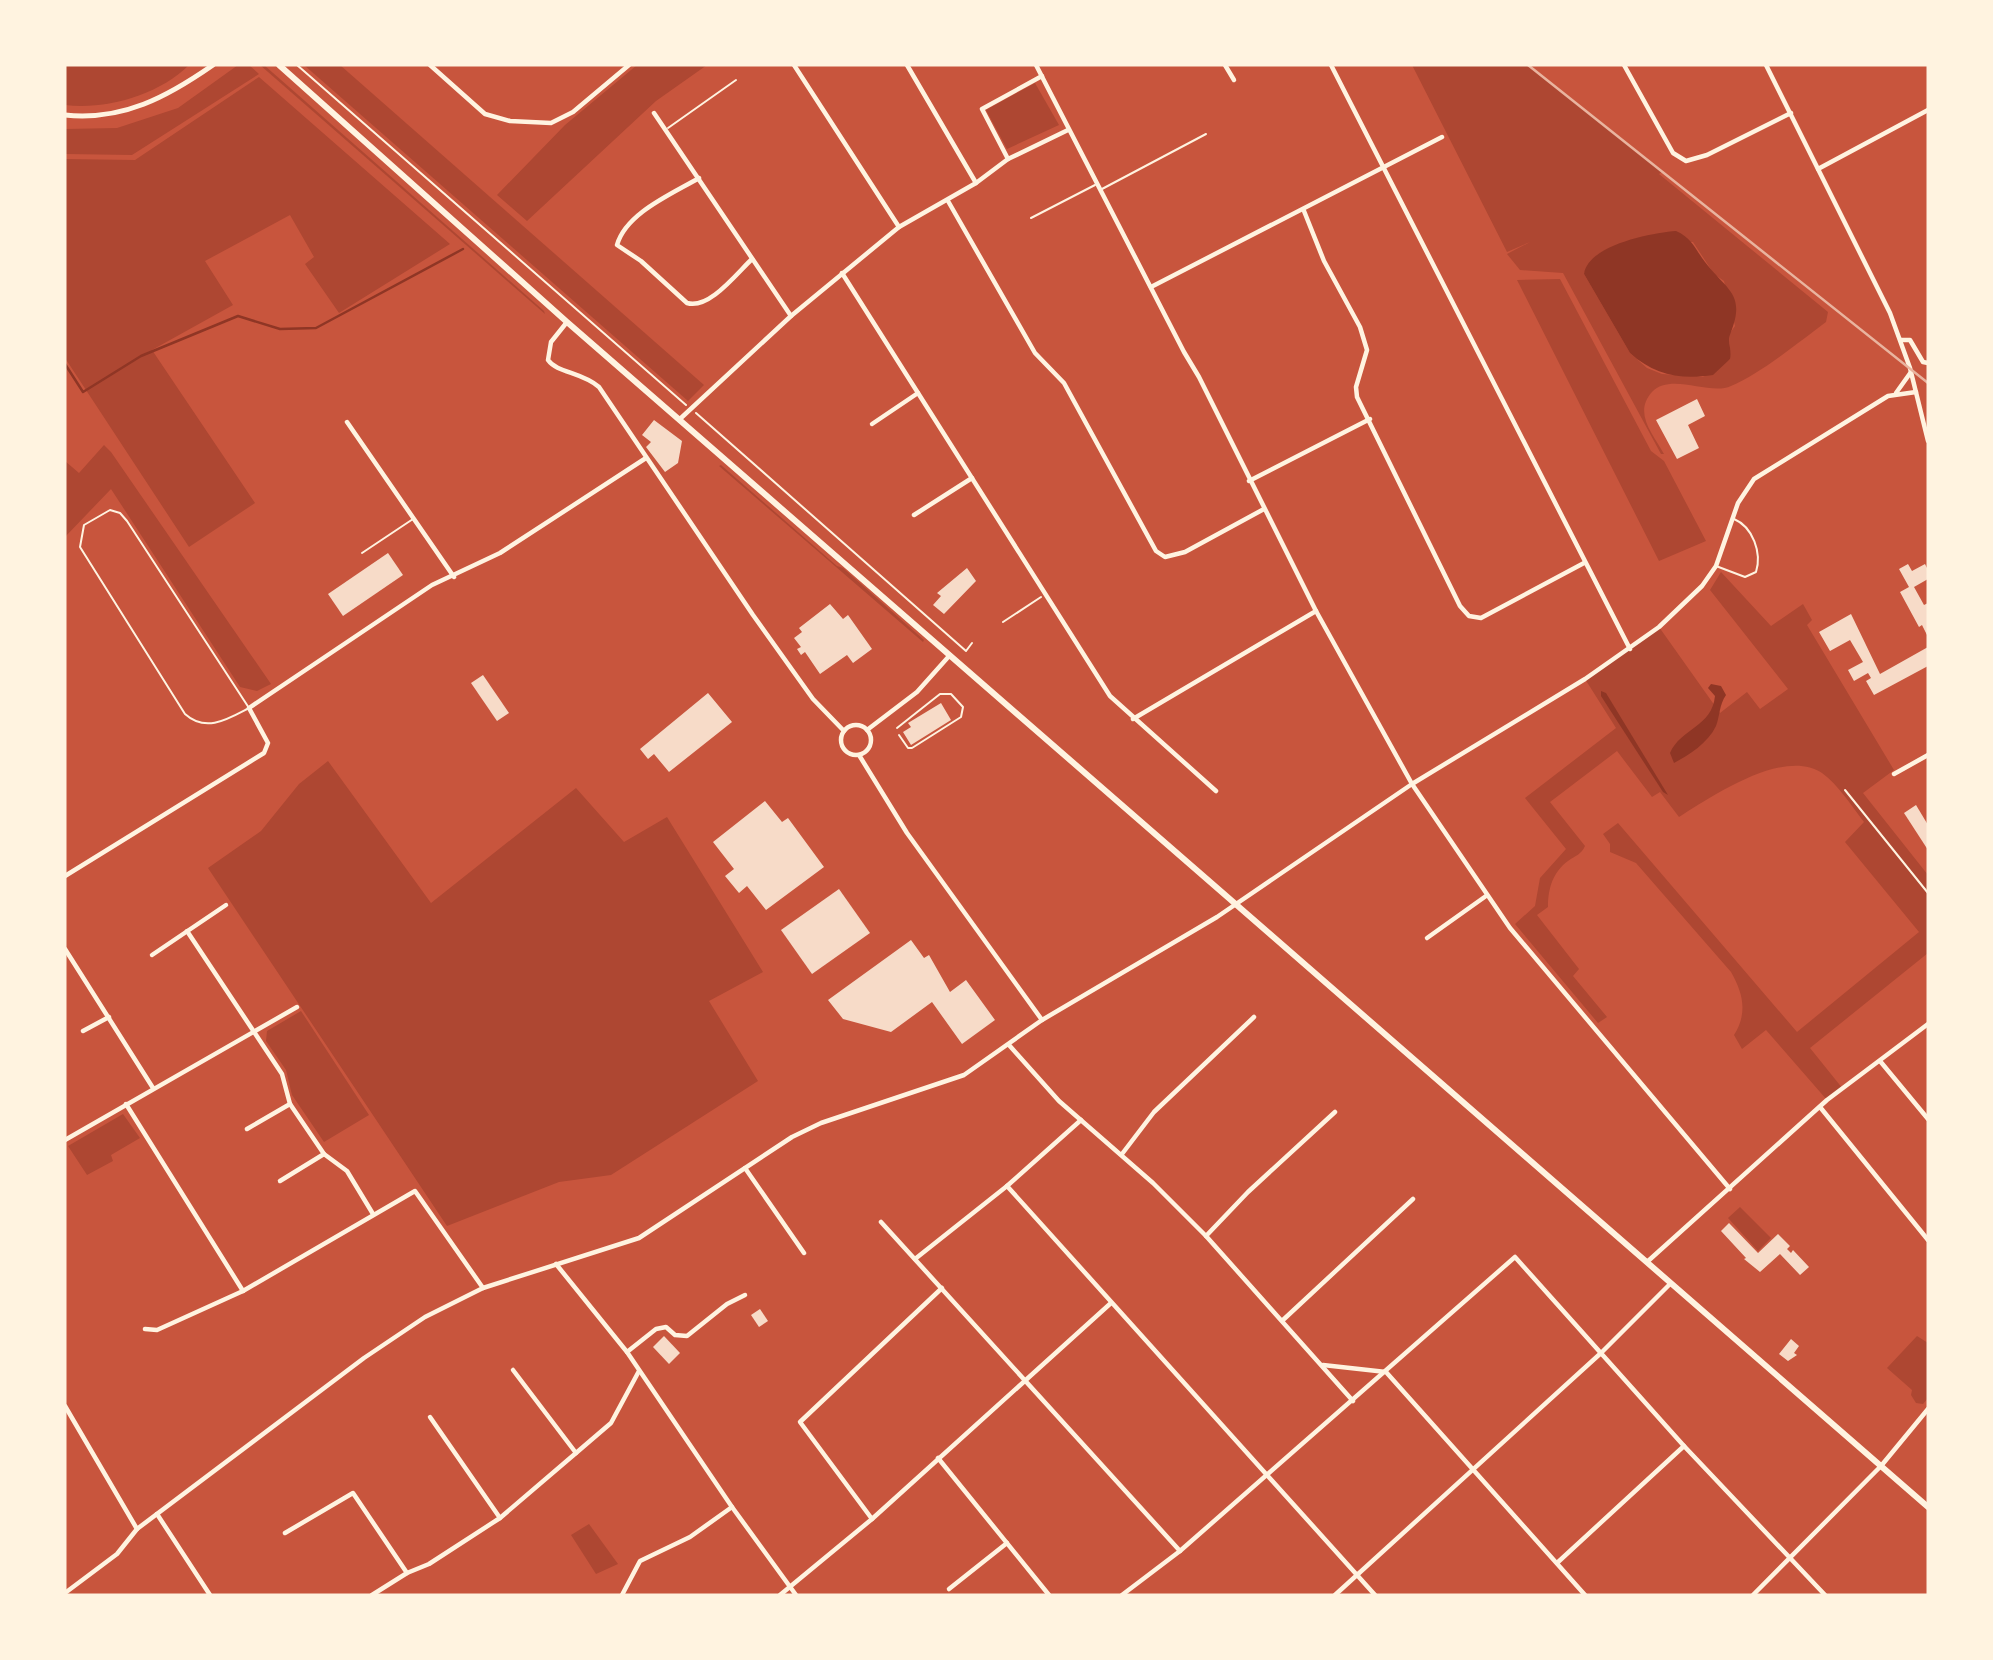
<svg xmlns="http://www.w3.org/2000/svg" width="1993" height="1660" viewBox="0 0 1993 1660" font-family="Cabin,sans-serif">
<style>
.green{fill:#ae4732;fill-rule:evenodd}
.water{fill:#8f3625}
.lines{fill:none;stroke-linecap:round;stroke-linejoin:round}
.stream{stroke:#8f3625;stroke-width:2.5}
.building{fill:#f7dbc8}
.path{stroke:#fff3e0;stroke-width:2}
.service{stroke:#fff3e0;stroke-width:2}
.minor{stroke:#fff3e0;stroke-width:4.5}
.tertiary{stroke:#fff3e0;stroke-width:5}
.secondary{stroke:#fff3e0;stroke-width:6}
.rail{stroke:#e9b49f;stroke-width:2.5}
</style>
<rect width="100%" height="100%" fill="#c8553d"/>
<g class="green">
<path d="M65,65H189C159,95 106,110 65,105Z"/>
<path d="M238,65H249L259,74L132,155L65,154V129L117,128L178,108Z"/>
<path d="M260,65H264L544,311L545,314Z"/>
<path d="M304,65H340L704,385L688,401Z"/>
<path d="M637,65H707L656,101L527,221L497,195L565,125Z"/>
<path d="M1412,65H1528L1663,171L1659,174L1828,312L1826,322C1799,342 1760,374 1731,386C1710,396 1671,372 1652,392C1633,413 1653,434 1664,454H1661L1563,273L1520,270L1507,254L1530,242L1507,252ZM1634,240L1693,242L1714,274L1724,281L1735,326L1730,333V359L1703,377L1662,374L1647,368L1630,353L1584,274C1593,250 1612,247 1634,240Z"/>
<path d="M259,77L450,244L339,313L305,264L314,257L290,215L205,261L233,305L152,350L255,503L189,547L65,358V159L135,160Z"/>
<path d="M1035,83L1059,125L1007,149L986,110Z"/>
<path d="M1560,279L1651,451L1664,461L1706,541L1659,561L1517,280Z"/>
<path d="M104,445L111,452L271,684L257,691L240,687L111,489L65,537V461L79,473Z"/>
<path d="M721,465L837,566L843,568L924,640L923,642L719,466Z"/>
<path d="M1721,572L1771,626L1803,604L1812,620L1807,625L1894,770L1863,793L1928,875V953L1810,1048L1843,1089L1827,1100L1766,1030L1742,1049L1734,1035C1748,1013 1743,993 1731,972L1636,863L1610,852V844L1603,834L1618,823L1797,1032L1919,932L1845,842L1864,822C1852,807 1838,784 1822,773C1784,747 1711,797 1679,817L1660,792L1652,797L1617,751L1550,802L1585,846C1581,855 1576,855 1568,861C1553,872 1548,888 1548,907L1537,915L1579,969L1573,976L1607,1017L1598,1023L1515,924L1535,906L1540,878L1566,849L1525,798L1616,728L1585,679L1659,627L1720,713L1747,692L1760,709L1788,689L1710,590Z"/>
<path d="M328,761L431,903L576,788L624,842L667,817L763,972L709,1001L758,1081L611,1175L559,1182L447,1226L208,868L261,831L299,784Z"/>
<path d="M301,1011L369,1115L324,1142L292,1095L286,1070L266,1041L267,1031Z"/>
<path d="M123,1114L140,1138L111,1155L113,1161L87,1175L68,1146Z"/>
<path d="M1740,1207L1771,1238L1758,1251L1728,1218Z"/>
<path d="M1917,1336L1928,1343V1398L1923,1404L1916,1403L1911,1395L1912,1390L1887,1368Z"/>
<path d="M589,1524L618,1564L596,1574L571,1535Z"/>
</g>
<g class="water">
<path d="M1676,231C1692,238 1695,249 1705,262C1726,290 1746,293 1731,332C1727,341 1732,350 1730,359L1713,375C1681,380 1654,375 1630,353L1584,274C1588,245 1651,233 1676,231Z"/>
<path d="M1711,684L1721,686L1726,695C1719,705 1720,716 1716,726C1708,743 1689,755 1674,763L1670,753C1681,728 1712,727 1715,696L1708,688Z"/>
<path d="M1601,691L1606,693L1668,795L1663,792L1601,696Z"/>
</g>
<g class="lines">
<path class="stream" d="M65,364L83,392L141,356L238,316L280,329L316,328L463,249"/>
</g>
<g class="building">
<path d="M1697,399L1705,416L1688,425L1699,448L1677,459L1656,420Z"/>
<path d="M654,420L682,441L678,463L665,472L646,447L651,442L642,435Z"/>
<path d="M388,553L403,575L343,616L328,594Z"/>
<path d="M1908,564L1912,571L1925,564L1928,570V579L1914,587L1924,605L1928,603V637L1922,625L1919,627L1900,592L1909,587L1899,569Z"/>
<path d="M967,568L976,581L944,614L933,605L941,596L937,593Z"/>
<path d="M830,604L843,619L848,615L872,649L853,663L847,655L820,674L805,652L801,655L797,649L801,647L794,638L802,632L799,628Z"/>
<path d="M1851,614L1880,674L1928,647V666L1874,695L1866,681L1871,678L1868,673L1854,681L1848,670L1863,662L1850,640L1830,651L1819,632Z"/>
<path d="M483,675L509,713L497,721L471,683Z"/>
<path d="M708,693L732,722L669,772L654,754L648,759L640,749Z"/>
<path d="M941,703L951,720L911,745L903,732L911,727L908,723Z"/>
<path d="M765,801L782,822L788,818L824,867L766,910L747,886L739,893L725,876L734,869L713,842Z"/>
<path d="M1916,805L1928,825V850L1904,813Z"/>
<path d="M839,889L870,933L812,974L781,930Z"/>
<path d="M911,940L924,958L929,955L950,992L966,980L995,1020L962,1044L932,1002L891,1032L843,1019L828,1000Z"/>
<path d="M1729,1223L1758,1253L1778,1234L1790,1246L1787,1249L1791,1253L1793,1250L1809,1267L1800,1275L1780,1254L1760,1272L1744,1259L1746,1258L1721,1231Z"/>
<path d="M760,1309L768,1321L759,1327L751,1315Z"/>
<path d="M664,1336L680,1353L669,1364L653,1347Z"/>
<path d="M1791,1339L1799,1346L1794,1353L1797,1355L1788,1361L1779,1354Z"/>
</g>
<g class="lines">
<g class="path">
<path d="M297,65L686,405"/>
<path d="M696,413L966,651L972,643"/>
<path d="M1003,622L1041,597"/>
</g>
<g class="service">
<path d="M668,128L736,80"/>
<path d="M1102,189L1206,134"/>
<path d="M1031,218L1095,185"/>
<path d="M110,510L120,513L127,521L249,708C228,719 206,733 185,714L80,547L84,525Z"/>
<path d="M362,553L413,519"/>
<path d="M1716,566L1745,577L1756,572C1762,553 1753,527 1734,519"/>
<path d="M897,728L940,694H951L963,707L961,717L912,748H908L899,735"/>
<path d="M1845,790L1928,893"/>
</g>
<g class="minor">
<path d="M430,65L485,114L510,121L551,123L573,112L629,65"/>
<path d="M794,65L899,227"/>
<path d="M907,65L976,183"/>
<path d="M1036,65L1184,352L1199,377L1316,611L1412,784L1510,928L1730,1189"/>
<path d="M1225,65L1234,80"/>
<path d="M1331,65L1630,649"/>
<path d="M1624,65L1673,153L1686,161L1707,155L1791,113"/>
<path d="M1766,65L1890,313L1910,368L1928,441"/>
<path d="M654,113L791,316"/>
<path d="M1008,159L982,109L1042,76"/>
<path d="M1818,169L1928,110"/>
<path d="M699,178C672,194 626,213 617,245L641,261L687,303C709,310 737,273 752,259"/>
<path d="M948,201L1035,353L1064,383L1156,551L1165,557L1185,552L1264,509"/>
<path d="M1304,211L1324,261L1360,327L1367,350L1356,387L1357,397L1460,606L1469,616L1481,618L1584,563"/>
<path d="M842,273L1110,696L1216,791"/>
<path d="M1151,287L1442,137"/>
<path d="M567,322L551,342L548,360C557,373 582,372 599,387L753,615L813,699L844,731"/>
<path d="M1901,340H1910L1923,362L1928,363"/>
<path d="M1896,393L1911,372"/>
<path d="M681,418L791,316L899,227L976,183L1008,159L1068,130"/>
<path d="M347,422L454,577"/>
<path d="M872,424L918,393"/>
<path d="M1249,481L1370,419"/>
<path d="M914,515L972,478"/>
<path d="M1133,719L1316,611"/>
<circle cx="856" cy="740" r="15"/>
<path d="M867,730L917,692L950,655"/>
<path d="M859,755L907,833L1042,1020"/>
<path d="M1894,774L1928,755"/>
<path d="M65,876L264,753L268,743L249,708L432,585L500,553L646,458"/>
<path d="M187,931L282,1074L290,1104L324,1154L347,1171L373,1214"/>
<path d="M1427,938L1486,896"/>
<path d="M65,949L153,1088"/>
<path d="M152,955L226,905"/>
<path d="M83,1031L109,1017"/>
<path d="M1009,1045L1059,1101L1153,1183L1206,1236L1353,1401"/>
<path d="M1880,1061L1928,1119"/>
<path d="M126,1104L243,1291"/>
<path d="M1820,1107L1928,1240"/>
<path d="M247,1129L290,1104"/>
<path d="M65,1140L297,1007"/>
<path d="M1122,1154L1154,1112L1254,1017"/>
<path d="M745,1168L804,1253"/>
<path d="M280,1181L324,1154"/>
<path d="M1007,1186L1375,1595"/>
<path d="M881,1222L1180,1551"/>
<path d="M1206,1236L1248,1192L1335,1112"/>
<path d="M915,1259L1007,1186L1081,1120"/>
<path d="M1647,1262L1827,1100L1928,1024"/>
<path d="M556,1264L627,1352L732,1507L796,1595"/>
<path d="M1283,1320L1413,1199"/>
<path d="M145,1329L157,1330L243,1291L415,1191L483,1288"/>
<path d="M627,1352L656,1329L666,1327L675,1335L687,1336L727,1304L745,1295"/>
<path d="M1323,1365L1386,1372L1585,1595"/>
<path d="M513,1370L576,1453"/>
<path d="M65,1406L137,1529"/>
<path d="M430,1417L500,1518"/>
<path d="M938,1458L1049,1595"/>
<path d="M157,1514L210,1595"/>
<path d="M872,1519L800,1422L942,1288"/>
<path d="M285,1533L353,1493L407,1573"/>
<path d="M1557,1563L1684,1446"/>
<path d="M949,1589L1007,1543"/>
<path d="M65,1593L117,1554L137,1529L364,1358L425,1317L483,1288L639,1238L792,1137L821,1123L964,1075L1042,1020L1217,917L1412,784L1585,679L1659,627L1702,586L1716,566L1738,503L1754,479L1888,396L1916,392"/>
<path d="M372,1595L407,1573L429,1564L500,1518L576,1453L611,1423L639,1371"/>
<path d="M622,1595L640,1561L690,1537L732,1507"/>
<path d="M780,1595L872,1519L1111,1303"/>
<path d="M1122,1595L1180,1551L1515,1257L1684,1446L1825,1595"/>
<path d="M1335,1595L1601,1353L1671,1283"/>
<path d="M1753,1595L1881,1466L1928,1409"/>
</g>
<path class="tertiary" d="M65,115C123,121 167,97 213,65"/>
<path class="secondary" d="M279,65L567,322L1928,1507"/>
<path class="rail" d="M1528,65L1928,383"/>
</g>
<rect width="1993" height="1660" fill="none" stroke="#fff3e0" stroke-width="133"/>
</svg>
